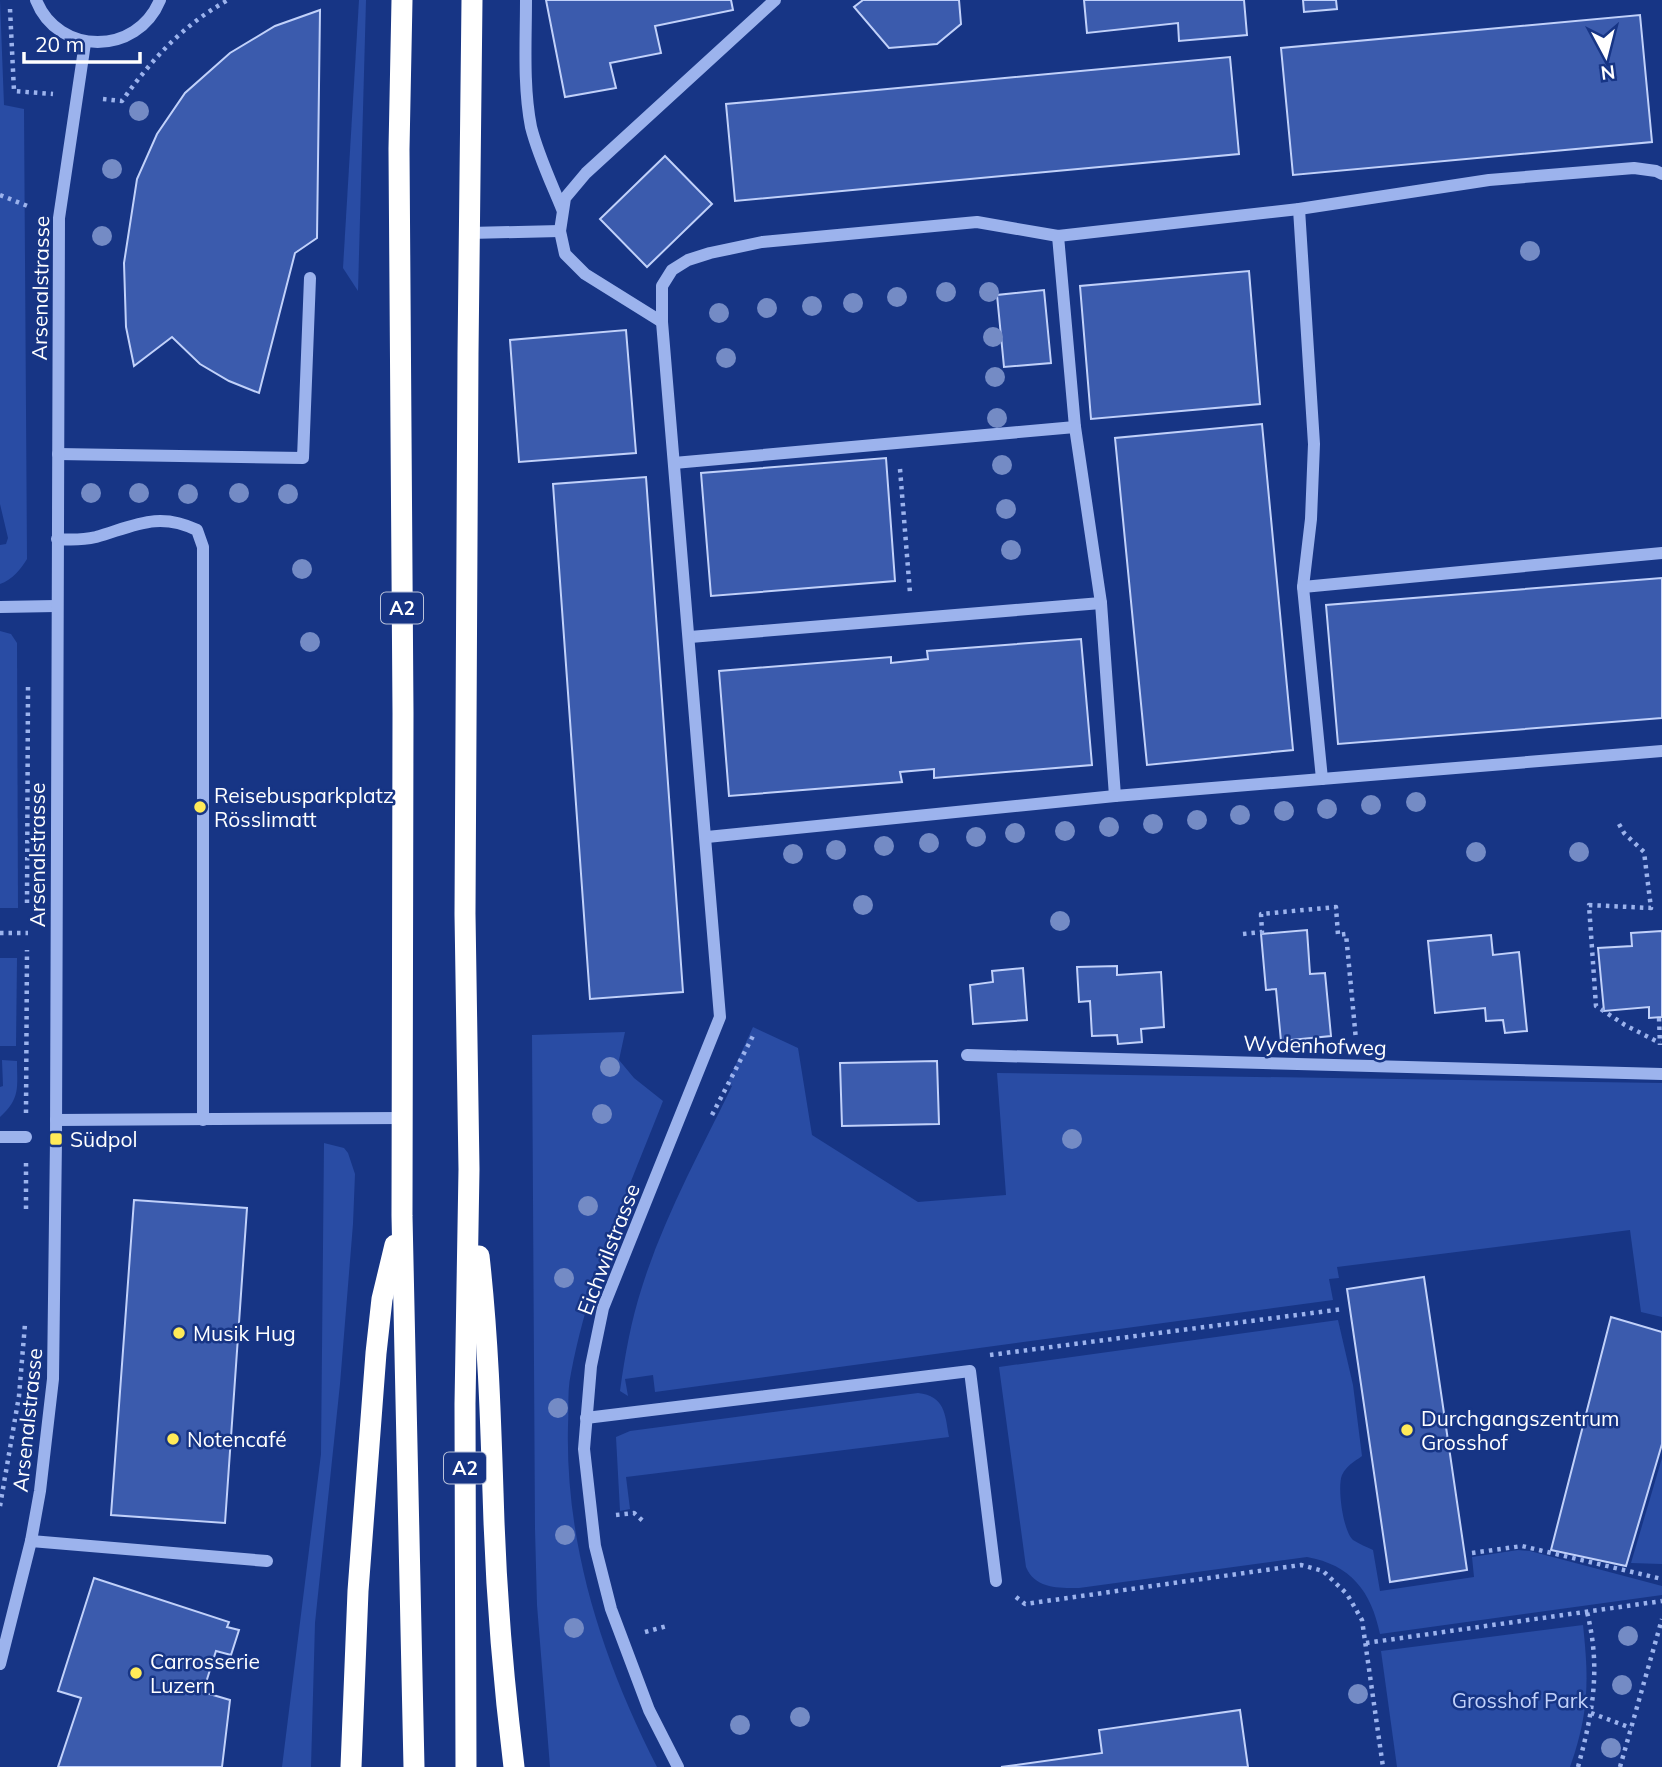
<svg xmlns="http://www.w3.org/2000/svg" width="1662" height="1767" viewBox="0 0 1662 1767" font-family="Mulish,sans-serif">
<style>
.green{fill:#294ca4}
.building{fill:#3b5bad;stroke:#c1d1fa;stroke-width:2}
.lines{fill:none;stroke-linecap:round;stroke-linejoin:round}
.path{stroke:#9cb3ed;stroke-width:4.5;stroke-dasharray:3.5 5;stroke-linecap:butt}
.minor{stroke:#9cb3ed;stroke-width:12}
.highway{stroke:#fff;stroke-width:21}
.tree{fill:#748bc5}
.poi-dot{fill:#ffea58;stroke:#173585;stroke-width:2.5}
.labels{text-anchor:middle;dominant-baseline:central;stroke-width:5;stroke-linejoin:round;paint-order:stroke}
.shield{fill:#173585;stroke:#b9c2da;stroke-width:2}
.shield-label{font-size:19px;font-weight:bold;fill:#fff}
.street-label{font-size:21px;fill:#fff;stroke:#173585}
.poi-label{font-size:21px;fill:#fff;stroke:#173585;text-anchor:start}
.park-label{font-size:21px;fill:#c1d1fa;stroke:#173585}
</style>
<rect width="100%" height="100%" fill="#173585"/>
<g class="green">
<path d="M0,0L4,105L24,109L27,559C21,569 12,580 0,584V545L6,544L8,538L0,504Z"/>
<path d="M359,0H366L358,291L343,268Z"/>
<path d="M0,631L11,634L17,643L18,908H0Z"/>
<path d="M0,958H17L16,1046H0Z"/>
<path d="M753,1027L798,1048L812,1135L918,1202L1006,1195L997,1073L1662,1083V1317L1641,1312L1630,1230L1337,1267L1339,1278L1329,1279L1333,1300L655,1392L653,1375L625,1379L628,1396L620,1391C625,1355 631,1321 642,1287C664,1217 700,1152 732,1086L727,1084Z"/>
<path d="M625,1032L619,1060L634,1078L663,1101C628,1190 589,1278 571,1373C567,1390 569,1409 568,1426C565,1546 603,1661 657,1767H550L537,1605L535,1529L532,1035Z"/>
<path d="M2,1060L17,1061C17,1087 21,1098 0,1117V1087L3,1086Z"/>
<path d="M324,1143L344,1148L348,1153L355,1174L353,1224L340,1384L315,1623L311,1767H282L321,1454Z"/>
<path d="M1338,1320L1353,1385L1362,1456C1354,1462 1347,1465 1342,1475C1337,1487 1343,1531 1353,1540C1359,1544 1367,1547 1373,1550L1380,1591L1474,1577L1472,1557L1518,1550L1530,1551L1662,1586V1595L1380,1634C1371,1591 1351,1565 1307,1557L1079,1588C1059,1588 1035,1589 1026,1567L999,1367Z"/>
<path d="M918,1393C945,1396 945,1414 949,1437L626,1477L630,1509L620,1511L616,1437L630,1431Z"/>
<path d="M1662,1458V1564L1631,1563Z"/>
<path d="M1583,1625C1589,1681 1589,1713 1570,1767H1397L1381,1651Z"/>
</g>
<g class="building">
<path d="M546,0H731L733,10L655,26L661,53L610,63L616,88L565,97Z"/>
<path d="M863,0H959L961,24L937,44L889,48L854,7Z"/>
<path d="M1084,0H1244L1247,35L1179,41L1178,23L1087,33Z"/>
<path d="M1303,0H1336L1337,9L1304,12Z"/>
<path d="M320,10L317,238L295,253L259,393L229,381L200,364L172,337L134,366L126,327L124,263L137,179L157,134L185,93L230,53L275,26Z"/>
<path d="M1640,15L1652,142L1293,175L1281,48Z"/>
<path d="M1230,57L1239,154L735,201L726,104Z"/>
<path d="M665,156L712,204L647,267L600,219Z"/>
<path d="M1249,271L1260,404L1091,419L1080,286Z"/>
<path d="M1044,290L1051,363L1004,367L997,295Z"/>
<path d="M626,330L636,453L519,462L510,340Z"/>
<path d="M1262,424L1293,750L1147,765L1115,438Z"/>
<path d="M886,458L895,581L711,596L701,473Z"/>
<path d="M646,477L683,992L590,999L553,484Z"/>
<path d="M1662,578V718L1338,744L1326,605Z"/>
<path d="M1081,639L1092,765L934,778V769L900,772L902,782L729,796L719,671L891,657V663L928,659L927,651Z"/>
<path d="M1307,930L1310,974L1325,973L1331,1036L1281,1041L1276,989L1266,990L1261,934Z"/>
<path d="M1662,931V1017L1649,1018V1007L1604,1011L1598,948L1632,946L1631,933Z"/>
<path d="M1491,935L1493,955L1519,952L1527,1031L1505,1033L1503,1020L1486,1021L1485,1008L1435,1013L1428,941Z"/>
<path d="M1117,966V975L1161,972L1164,1027L1141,1029L1142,1042L1118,1044L1117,1035L1092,1036L1090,1001L1079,1002L1077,967Z"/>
<path d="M1023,968L1027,1020L973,1024L970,985L993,982L992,971Z"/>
<path d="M937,1061L939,1124L842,1126L840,1063Z"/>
<path d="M134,1200L247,1208L225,1523L111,1515Z"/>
<path d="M1424,1277L1467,1570L1390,1582L1347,1289Z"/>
<path d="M1611,1317L1662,1332V1444L1626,1566L1551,1550Z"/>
<path d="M94,1578L229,1622L227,1627L239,1630L231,1655L216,1651L203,1692L230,1700L222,1767H58L81,1698L58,1691Z"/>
<path d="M1240,1710L1248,1767H1001L1102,1753L1099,1730Z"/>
</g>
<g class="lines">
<g class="path">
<path d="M10,9L14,91L53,94"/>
<path d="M103,99L122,101C152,59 183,25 228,0"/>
<path d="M0,195L30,207"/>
<path d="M900,469L910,593"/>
<path d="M1619,824L1624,833L1644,852L1651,908L1589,905L1596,1006L1625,1025L1660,1043"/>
<path d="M27,903L28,687"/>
<path d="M0,933H28"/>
<path d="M1243,934L1262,932L1261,914L1336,907L1338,935L1346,934L1356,1040"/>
<path d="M1659,1018L1660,1045"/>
<path d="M26,1113L27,950"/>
<path d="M712,1115L755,1032"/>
<path d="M26,1163V1211"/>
<path d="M990,1355L1343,1309"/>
<path d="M0,1506L19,1396L25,1324"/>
<path d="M616,1515L634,1513L644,1522"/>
<path d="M1472,1553L1522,1546L1662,1579"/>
<path d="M1016,1597L1025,1604L1301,1565L1323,1571L1347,1594L1362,1620L1383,1767"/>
<path d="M645,1632L667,1626"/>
<path d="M1366,1643L1662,1601"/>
<path d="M1591,1713L1631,1728"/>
<path d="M1578,1767C1593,1712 1601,1668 1587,1612"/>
<path d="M1620,1767L1662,1619"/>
</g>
<g class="minor">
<path d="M36,0C58,56 137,56 160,0"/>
<path d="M526,0C526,41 523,86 531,127C538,155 551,182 562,209"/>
<path d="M1299,209L1314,444L1311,519L1303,587L1322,779"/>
<path d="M469,233L560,231"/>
<path d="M1058,236L1075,427L1101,603L1115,796"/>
<path d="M662,322L585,274L565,254L560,231L565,198L586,173L775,0"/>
<path d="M58,454L303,458L310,278"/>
<path d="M674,463L1075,427"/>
<path d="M57,539C70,540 83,540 96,537C134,526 158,511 197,530L203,547V1120"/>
<path d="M1303,587L1662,553"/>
<path d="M0,607L56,606"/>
<path d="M690,637L1101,603"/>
<path d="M707,837L1115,796L1662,751"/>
<path d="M967,1055L1662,1074"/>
<path d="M56,1120L402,1118"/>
<path d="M0,1137H26"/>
<path d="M586,1418L970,1371L996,1581"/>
<path d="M31,1541L267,1561"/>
<path d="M0,1664L31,1541L40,1491L53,1379L56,1139L59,218L85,43"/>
<path d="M678,1767L649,1710L611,1609L595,1546L584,1449L591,1366L603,1308L720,1017L662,322V286L672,270L688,260L710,253L762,242L977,222L1058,236L1299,209L1489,180L1634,168L1656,171L1662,174"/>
</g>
<g class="highway">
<path d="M402,0L399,149L403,713L402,1216L414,1767"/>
<path d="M479,1256C489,1345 491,1433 494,1522C497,1604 504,1686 514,1767"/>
<path d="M351,1767L358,1591L376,1353L382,1299L395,1245"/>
<path d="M466,1767L465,1404L469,1169L465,914L468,354L472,0"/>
</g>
</g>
<g class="tree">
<circle cx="139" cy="111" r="10"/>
<circle cx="112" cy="169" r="10"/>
<circle cx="102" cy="236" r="10"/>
<circle cx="1530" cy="251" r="10"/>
<circle cx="946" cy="292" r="10"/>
<circle cx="989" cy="292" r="10"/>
<circle cx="897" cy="297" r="10"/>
<circle cx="853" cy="303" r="10"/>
<circle cx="812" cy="306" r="10"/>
<circle cx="767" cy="308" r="10"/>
<circle cx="719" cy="313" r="10"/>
<circle cx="993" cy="337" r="10"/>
<circle cx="726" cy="358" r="10"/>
<circle cx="995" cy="377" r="10"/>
<circle cx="997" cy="418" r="10"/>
<circle cx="1002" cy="465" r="10"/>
<circle cx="91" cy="493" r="10"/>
<circle cx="139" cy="493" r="10"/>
<circle cx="239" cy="493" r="10"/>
<circle cx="188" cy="494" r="10"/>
<circle cx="288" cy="494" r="10"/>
<circle cx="1006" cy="509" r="10"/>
<circle cx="1011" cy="550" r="10"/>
<circle cx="302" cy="569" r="10"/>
<circle cx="310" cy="642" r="10"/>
<circle cx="1416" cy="802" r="10"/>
<circle cx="1371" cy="805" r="10"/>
<circle cx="1327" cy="809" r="10"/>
<circle cx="1284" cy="811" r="10"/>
<circle cx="1240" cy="815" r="10"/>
<circle cx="1197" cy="820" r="10"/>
<circle cx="1153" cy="824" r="10"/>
<circle cx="1109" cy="827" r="10"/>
<circle cx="1065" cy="831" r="10"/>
<circle cx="1015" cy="833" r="10"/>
<circle cx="976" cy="837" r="10"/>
<circle cx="929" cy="843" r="10"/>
<circle cx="884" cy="846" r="10"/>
<circle cx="836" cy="850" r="10"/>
<circle cx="1476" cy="852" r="10"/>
<circle cx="1579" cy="852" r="10"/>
<circle cx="793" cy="854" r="10"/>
<circle cx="863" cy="905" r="10"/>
<circle cx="1060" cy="921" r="10"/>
<circle cx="610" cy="1067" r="10"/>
<circle cx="602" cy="1114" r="10"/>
<circle cx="1072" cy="1139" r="10"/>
<circle cx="588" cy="1206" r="10"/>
<circle cx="564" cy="1278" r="10"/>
<circle cx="558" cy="1408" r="10"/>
<circle cx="565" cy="1535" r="10"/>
<circle cx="574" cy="1628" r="10"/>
<circle cx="1628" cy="1636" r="10"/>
<circle cx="1622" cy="1685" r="10"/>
<circle cx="1358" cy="1694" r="10"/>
<circle cx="800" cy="1717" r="10"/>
<circle cx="740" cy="1725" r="10"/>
<circle cx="1611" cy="1748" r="10"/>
</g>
<g class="poi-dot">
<circle cx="200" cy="807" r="7"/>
<rect x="49" y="1132" width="14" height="14" rx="3.5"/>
<circle cx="179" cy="1333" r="7"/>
<circle cx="1407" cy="1430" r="7"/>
<circle cx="173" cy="1439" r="7"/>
<circle cx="136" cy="1673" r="7"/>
</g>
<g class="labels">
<g class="shield">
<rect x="381" y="592.5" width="42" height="31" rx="5"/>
<rect x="444" y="1452.5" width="42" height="31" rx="5"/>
</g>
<g class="shield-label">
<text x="402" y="608">A2</text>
<text x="465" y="1468">A2</text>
</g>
<g class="street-label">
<text transform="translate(40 288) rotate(-89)">Arsenalstrasse</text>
<text transform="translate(37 855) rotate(-90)">Arsenalstrasse</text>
<text transform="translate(1315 1045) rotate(2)">Wydenhofweg</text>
<text transform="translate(608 1249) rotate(-69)">Eichwilstrasse</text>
<text transform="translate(27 1420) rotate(-84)">Arsenalstrasse</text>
</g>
<g class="poi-label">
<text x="214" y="795">Reisebusparkplatz<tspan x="214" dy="24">Rösslimatt</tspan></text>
<text x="70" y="1139">Südpol</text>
<text x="193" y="1333">Musik Hug</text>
<text x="1421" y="1418">Durchgangszentrum<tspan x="1421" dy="24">Grosshof</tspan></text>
<text x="187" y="1439">Notencafé</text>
<text x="150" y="1661">Carrosserie<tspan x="150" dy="24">Luzern</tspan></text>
</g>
<g class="park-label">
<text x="1520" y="1700">Grosshof Park</text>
</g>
</g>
<g transform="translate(1606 56) rotate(173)" stroke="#173585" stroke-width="5" paint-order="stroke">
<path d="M0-5L12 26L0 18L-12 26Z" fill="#ffffff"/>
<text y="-10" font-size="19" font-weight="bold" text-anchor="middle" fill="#ffffff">N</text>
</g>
<path d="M24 52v10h116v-10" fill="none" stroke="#ffffff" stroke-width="3.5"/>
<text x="35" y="52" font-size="21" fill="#ffffff" stroke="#173585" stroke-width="5" paint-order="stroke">20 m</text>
</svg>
